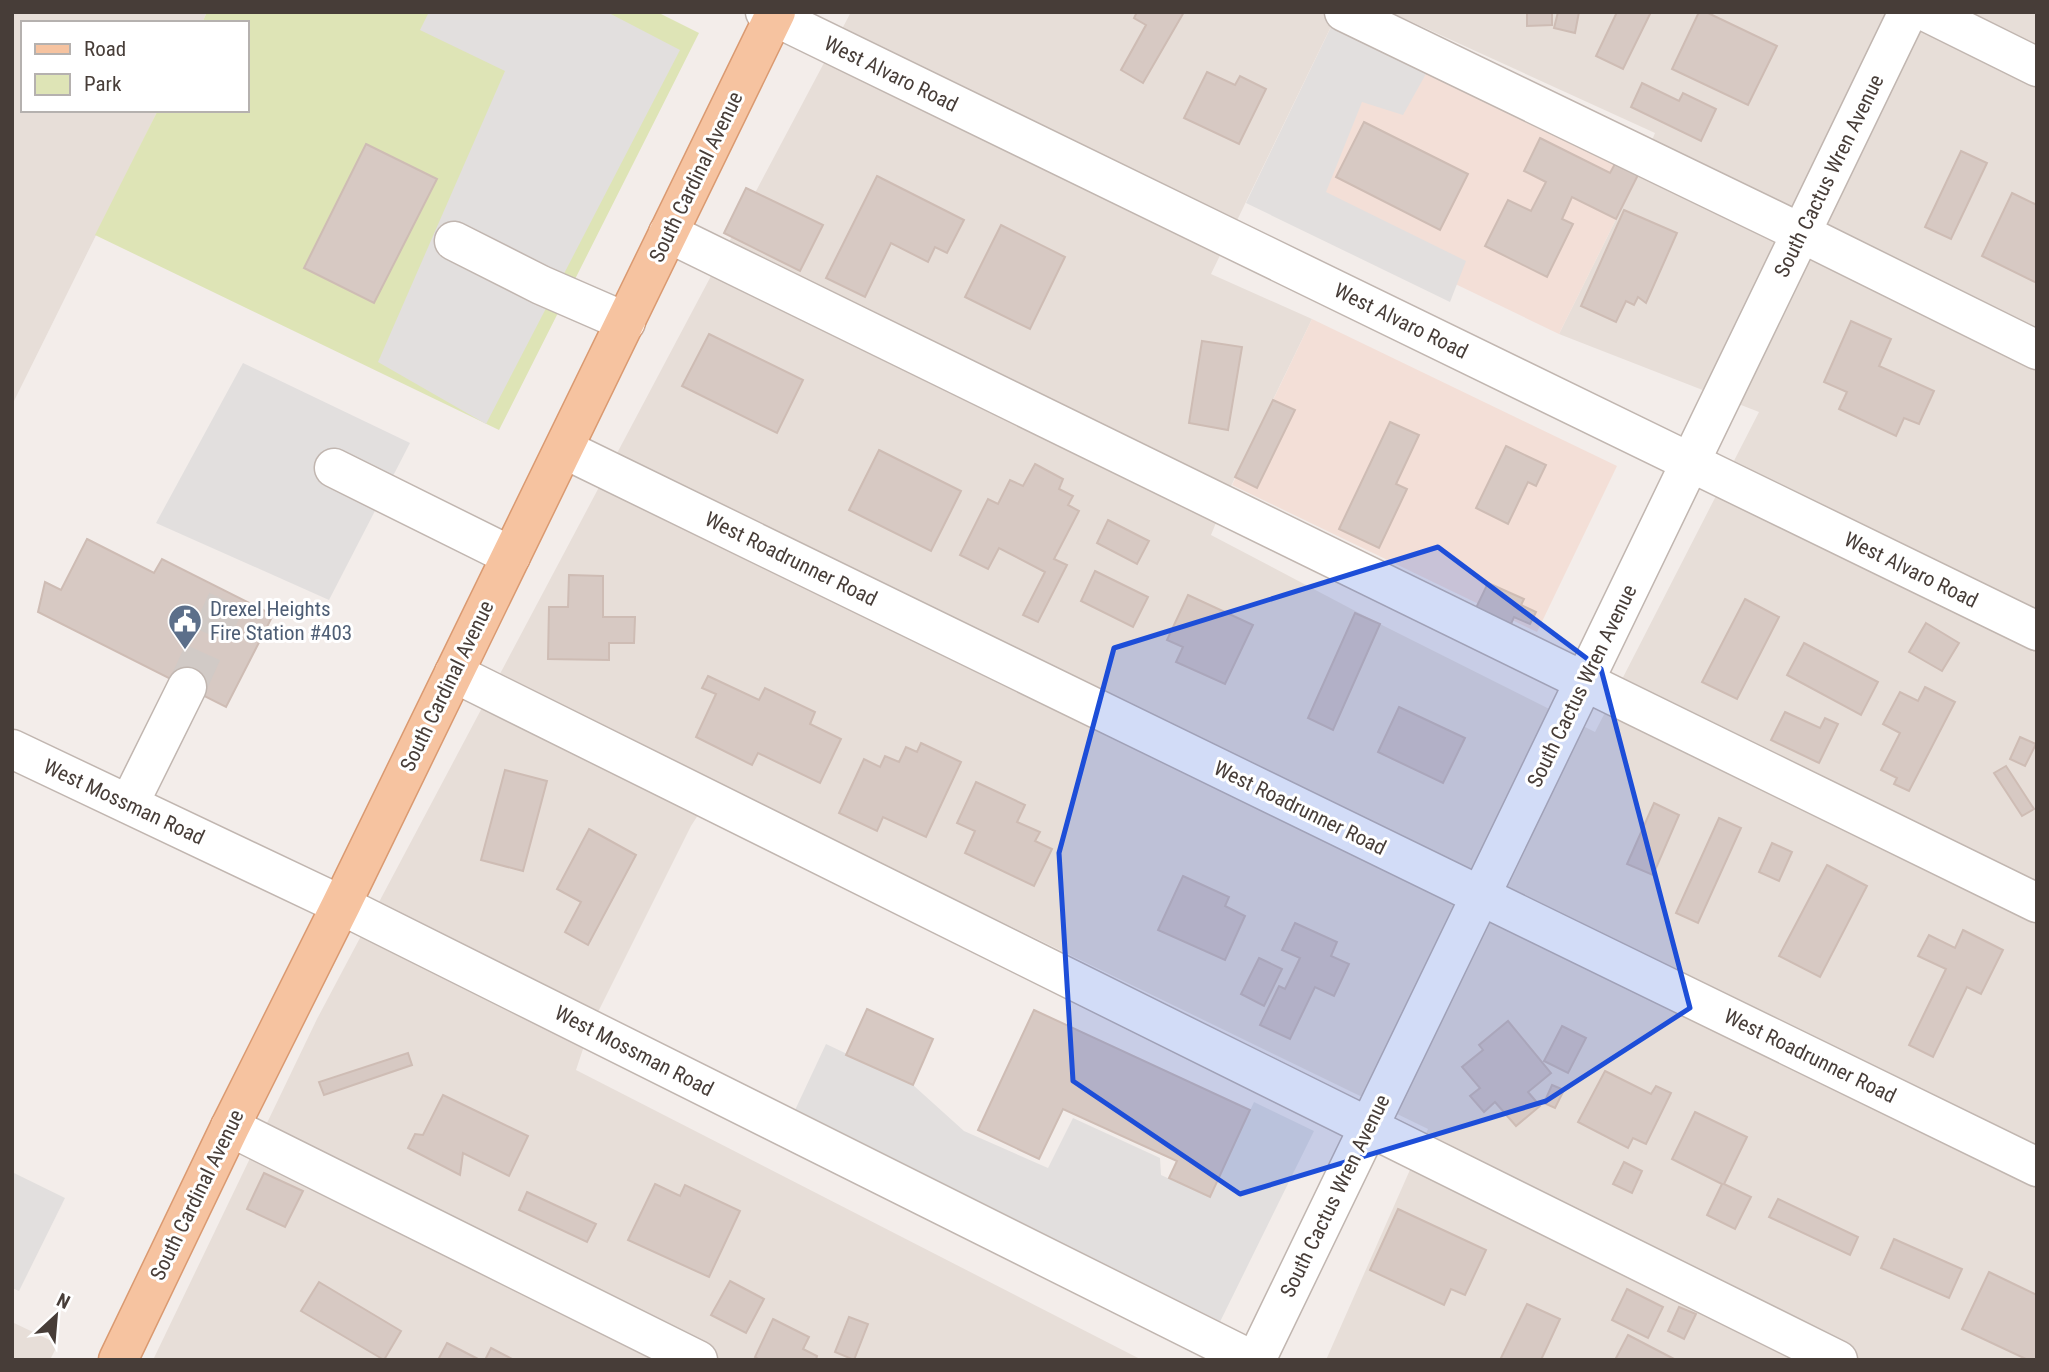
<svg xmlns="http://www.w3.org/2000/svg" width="2049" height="1372" viewBox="0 0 2049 1372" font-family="'Roboto Condensed',sans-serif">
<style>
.residential{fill:#e7ded8}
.commercial{fill:#f3dfd7}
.green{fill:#dee4b6}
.parking{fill:#e2dfde}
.building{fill:#d7c9c3;stroke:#cebcb4;stroke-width:2}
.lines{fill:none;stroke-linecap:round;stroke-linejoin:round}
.minor-tunnel{stroke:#d1cac6;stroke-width:38;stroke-dasharray:38 19;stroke-linecap:butt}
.minor-casing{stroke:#c1b6b0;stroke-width:41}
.major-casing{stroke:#da9a71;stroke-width:41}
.minor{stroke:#fff;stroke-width:38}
.major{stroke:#f6c3a0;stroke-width:38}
.marked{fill:#1d4ed8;fill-opacity:0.2;stroke:#1d4ed8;stroke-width:5;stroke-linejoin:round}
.labels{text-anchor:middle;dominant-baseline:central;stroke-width:6;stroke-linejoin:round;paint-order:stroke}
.street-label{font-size:21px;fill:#473d38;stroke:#fff}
.service-label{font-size:21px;fill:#4e5e75;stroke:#fff;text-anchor:start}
</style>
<rect width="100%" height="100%" fill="#f3edea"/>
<g class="residential">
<path d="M12,12H207L202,23H23V110H158L12,405Z"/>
<path d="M851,12H1338L1211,274L1312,319L1232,484L1211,535L1380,624L1595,732L1759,412L1559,334L1639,173L1655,133L1390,12H2037V1360H1326L1428,1129L718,784L691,826L590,1028L576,1070L1142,1360H153L317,1019Z"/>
<path d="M12,1322L58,1344L50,1360H12Z"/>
</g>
<g class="commercial">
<path d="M1332,25L1639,173L1559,334L1254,187Z"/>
<path d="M1312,319L1617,466L1537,632L1232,485Z"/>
</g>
<path class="green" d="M207,12H657L699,33L499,430L95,235L158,110H247V23H202Z"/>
<g class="parking">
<path d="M429,12H607L680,50L486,424L378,362L505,71L420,30Z"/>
<path d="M1332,25L1427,72L1403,115L1362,102L1326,192L1466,261L1450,302L1246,203Z"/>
<path d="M243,363L410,443L329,600L156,523Z"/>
<path d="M826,1044L913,1085L964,1131L1048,1168L1073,1118L1160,1158L1161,1175L1210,1197L1254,1102L1314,1131L1213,1336L788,1125Z"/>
<path d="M12,1172L65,1198L19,1291L12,1288Z"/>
</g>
<g class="building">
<path d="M1137,12H1184L1143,83L1121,70L1146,25L1134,18Z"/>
<path d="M1527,12H1552V25L1527,26Z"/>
<path d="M1558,12H1579L1575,33L1554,28Z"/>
<path d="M1617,12H1651L1623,69L1596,56Z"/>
<path d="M1699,12H1706L1777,46L1748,105L1672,69Z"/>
<path d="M1207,72L1235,85L1240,76L1266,89L1239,144L1184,118Z"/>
<path d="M1642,83L1679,101L1683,93L1716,109L1701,141L1631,107Z"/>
<path d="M1364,122L1468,174L1440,230L1336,177Z"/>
<path d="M1540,138L1610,173L1616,162L1639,173L1616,219L1572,197L1562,219L1573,224L1547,277L1485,246L1508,200L1531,211L1546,182L1524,171Z"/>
<path d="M366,144L437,179L374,303L304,268Z"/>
<path d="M1961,151L1987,163L1951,239L1925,227Z"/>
<path d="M877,176L964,220L947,253L935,247L928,262L891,243L865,297L826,278Z"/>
<path d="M746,188L823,225L800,271L724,233Z"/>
<path d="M2012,193L2037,205V283L1982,256Z"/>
<path d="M1624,210L1677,233L1646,303L1638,297L1634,305L1626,301L1616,322L1581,306Z"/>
<path d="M1001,225L1065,257L1030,329L965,297Z"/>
<path d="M1851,321L1891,339L1879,366L1934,391L1919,424L1904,418L1896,436L1839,409L1847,392L1824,382Z"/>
<path d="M709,334L803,380L777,433L682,386Z"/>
<path d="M1202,341L1242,347L1228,430L1189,423Z"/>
<path d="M1273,400L1295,410L1257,488L1235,477Z"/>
<path d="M1390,422L1419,435L1396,484L1407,489L1379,548L1339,529Z"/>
<path d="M1506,446L1546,465L1536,486L1528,482L1508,524L1476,508Z"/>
<path d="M879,450L961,491L931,551L849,510Z"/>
<path d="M1035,464L1063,479L1059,489L1073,496L1068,505L1079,511L1054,559L1067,565L1038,622L1023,615L1045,572L999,548L988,569L960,555L988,499L998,504L1010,480L1023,486Z"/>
<path d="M1108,520L1149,541L1137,564L1097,543Z"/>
<path d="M87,539L154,573L162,559L273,615L226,707L38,612L45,582L61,590Z"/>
<path d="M1095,571L1148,597L1133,627L1081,601Z"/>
<path d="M569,575L603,576V617H635L634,643H609V660L548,659L549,607H568Z"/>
<path d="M1488,583L1524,599L1521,605L1536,612L1530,624L1514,617L1511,624L1476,608Z"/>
<path d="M1188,595L1253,625L1225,684L1176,662L1183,647L1167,640Z"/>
<path d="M1745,599L1779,617L1737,699L1702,682Z"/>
<path d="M1355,613L1380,624L1333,730L1308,718Z"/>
<path d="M1926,623L1959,643L1942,671L1909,652Z"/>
<path d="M1804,643L1878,682L1861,715L1787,675Z"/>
<path d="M708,676L759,700L765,688L815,712L810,724L841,739L820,783L758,753L752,765L696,737L716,694L702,688Z"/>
<path d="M1925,687L1955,702L1909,791L1894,784L1897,778L1881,770L1900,733L1883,724L1900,692L1918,701Z"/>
<path d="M1399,707L1465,738L1443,783L1378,752Z"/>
<path d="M1785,712L1820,728L1825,718L1838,724L1819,763L1771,740Z"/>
<path d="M2020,737L2036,744L2025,766L2010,759Z"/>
<path d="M921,743L961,762L926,837L883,817L877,831L839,813L864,759L880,767L885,756L899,762L906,747L917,752Z"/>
<path d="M2006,766L2034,809L2022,816L1994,773Z"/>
<path d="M505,770L547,781L523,871L481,860Z"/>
<path d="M976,782L1025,805L1017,822L1040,832L1035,841L1052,849L1034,886L965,853L975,831L957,823Z"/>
<path d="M1654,803L1679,815L1653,875L1627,864Z"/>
<path d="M1719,818L1741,828L1698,923L1676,913Z"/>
<path d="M589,829L636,855L588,945L565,932L581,902L557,889Z"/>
<path d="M1772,843L1792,852L1779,881L1759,872Z"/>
<path d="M1827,865L1867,886L1820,977L1779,956Z"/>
<path d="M1183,876L1229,897L1225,906L1245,916L1225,960L1158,930Z"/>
<path d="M1295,923L1337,942L1331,956L1349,964L1334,996L1315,987L1290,1039L1260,1025L1279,986L1285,989L1300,958L1282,950Z"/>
<path d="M1963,930L2003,950L1981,994L1967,987L1933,1057L1909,1045L1946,969L1918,956L1929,935L1955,948Z"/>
<path d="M1259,958L1282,969L1264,1006L1241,994Z"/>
<path d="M867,1009L933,1039L913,1085L846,1055Z"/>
<path d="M1034,1010L1250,1110L1210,1197L1169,1178L1177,1161L1063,1109L1039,1159L978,1130Z"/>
<path d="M1508,1021L1551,1073L1528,1092L1540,1106L1516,1126L1495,1102L1484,1112L1470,1096L1480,1088L1462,1067L1483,1050L1479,1045Z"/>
<path d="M1562,1026L1586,1038L1568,1073L1544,1061Z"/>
<path d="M408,1053L412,1065L324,1095L319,1082Z"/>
<path d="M1605,1071L1651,1094L1656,1086L1671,1093L1646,1144L1633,1138L1628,1148L1578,1122Z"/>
<path d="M1552,1085L1564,1090L1555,1108L1544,1103Z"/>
<path d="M443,1095L528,1136L509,1176L463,1153L460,1175L408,1148L415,1134L423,1135Z"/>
<path d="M1695,1112L1747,1137L1724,1184L1751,1197L1735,1229L1707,1215L1722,1184L1672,1159Z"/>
<path d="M1624,1162L1642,1171L1632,1193L1613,1184Z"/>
<path d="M264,1173L303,1191L285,1227L247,1209Z"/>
<path d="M655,1184L680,1196L685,1185L740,1211L709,1277L628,1240Z"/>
<path d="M527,1192L596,1224L587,1242L519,1210Z"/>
<path d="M1778,1199L1858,1237L1850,1255L1769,1217Z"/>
<path d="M1398,1209L1486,1250L1465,1295L1451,1289L1444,1305L1370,1270Z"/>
<path d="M1894,1239L1962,1269L1949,1298L1881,1268Z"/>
<path d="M1989,1272L2037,1295L2036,1360H2028L1962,1329Z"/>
<path d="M730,1281L764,1299L746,1333L711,1315Z"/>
<path d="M319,1282L401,1331L384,1360L301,1311Z"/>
<path d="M1627,1289L1663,1307L1648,1338L1612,1320Z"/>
<path d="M1527,1304L1560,1319L1541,1360H1500Z"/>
<path d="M1679,1307L1696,1314L1684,1339L1668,1331Z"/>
<path d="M849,1317L868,1324L854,1360L835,1352Z"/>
<path d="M773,1319L809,1337L803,1349L817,1356L816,1360H760L755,1357Z"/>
<path d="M1628,1335L1676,1360H1615Z"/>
<path d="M447,1343L480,1360H438Z"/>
<path d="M491,1348L514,1360H485Z"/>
</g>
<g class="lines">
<path class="minor-tunnel" d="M187,687L230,593"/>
<g class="minor-casing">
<g id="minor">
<path d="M765,12L2037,631"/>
<path d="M1344,12L1801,233L2037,350"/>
<path d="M1926,12L2037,67"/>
<path d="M668,233L2037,903"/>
<path d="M454,241L541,285L626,322"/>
<path d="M564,449L2037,1167"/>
<path d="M334,468L511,556"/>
<path d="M454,673L1838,1360"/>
<path d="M12,749L341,905L1252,1360"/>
<path d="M129,804L187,687"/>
<path d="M230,1127L698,1360"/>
<path d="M1256,1360L1908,12"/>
</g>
</g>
<g class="major-casing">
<path id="major" d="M118,1360L230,1127L341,905L776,12"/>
</g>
<use href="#minor" class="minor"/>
<use href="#major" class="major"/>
</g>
<path class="marked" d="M1438,547L1601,669L1690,1008L1546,1101L1240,1194L1073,1081L1059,853L1114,648Z"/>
<defs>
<g id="civic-pin" transform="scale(1.75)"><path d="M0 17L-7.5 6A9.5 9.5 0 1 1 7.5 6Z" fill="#5c6f8a" stroke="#fff"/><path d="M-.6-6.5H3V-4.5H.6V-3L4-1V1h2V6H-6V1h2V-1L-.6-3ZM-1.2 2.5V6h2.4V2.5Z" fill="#fff"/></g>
</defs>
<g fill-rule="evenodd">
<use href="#civic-pin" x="185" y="621"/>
</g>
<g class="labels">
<g class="street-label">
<text transform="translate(891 74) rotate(26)">West Alvaro Road</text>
<text transform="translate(1829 176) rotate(-64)">South Cactus Wren Avenue</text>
<text transform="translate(696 177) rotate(-64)">South Cardinal Avenue</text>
<text transform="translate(1401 321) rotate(26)">West Alvaro Road</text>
<text transform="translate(791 559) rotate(26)">West Roadrunner Road</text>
<text transform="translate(1911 570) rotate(26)">West Alvaro Road</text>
<text transform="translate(447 686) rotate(-64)">South Cardinal Avenue</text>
<text transform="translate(1582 686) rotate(-64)">South Cactus Wren Avenue</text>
<text transform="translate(124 802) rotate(25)">West Mossman Road</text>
<text transform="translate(1300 808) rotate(26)">West Roadrunner Road</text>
<text transform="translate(634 1051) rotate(27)">West Mossman Road</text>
<text transform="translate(1810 1056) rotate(26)">West Roadrunner Road</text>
<text transform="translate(197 1195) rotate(-64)">South Cardinal Avenue</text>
<text transform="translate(1335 1196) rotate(-64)">South Cactus Wren Avenue</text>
</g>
<g class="service-label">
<text x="210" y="609">Drexel Heights<tspan x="210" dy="24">Fire Station #403</tspan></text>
</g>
</g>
<rect width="2049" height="1372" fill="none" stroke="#473d38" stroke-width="28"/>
<rect x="21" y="21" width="228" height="91" fill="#ffffff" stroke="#b5b1af" stroke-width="2"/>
<rect x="35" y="44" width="35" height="10" fill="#f6c3a0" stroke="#b5b1af" stroke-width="2"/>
<text x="84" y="56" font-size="21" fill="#473d38">Road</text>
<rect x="35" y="74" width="35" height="21" fill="#dee4b6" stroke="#b5b1af" stroke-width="2"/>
<text x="84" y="91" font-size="21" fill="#473d38">Park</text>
<g transform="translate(56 1316) rotate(26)" stroke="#ffffff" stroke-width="5" paint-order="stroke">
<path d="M0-5L12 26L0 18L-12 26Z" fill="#473d38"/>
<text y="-10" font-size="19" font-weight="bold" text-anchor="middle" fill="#473d38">N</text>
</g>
</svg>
